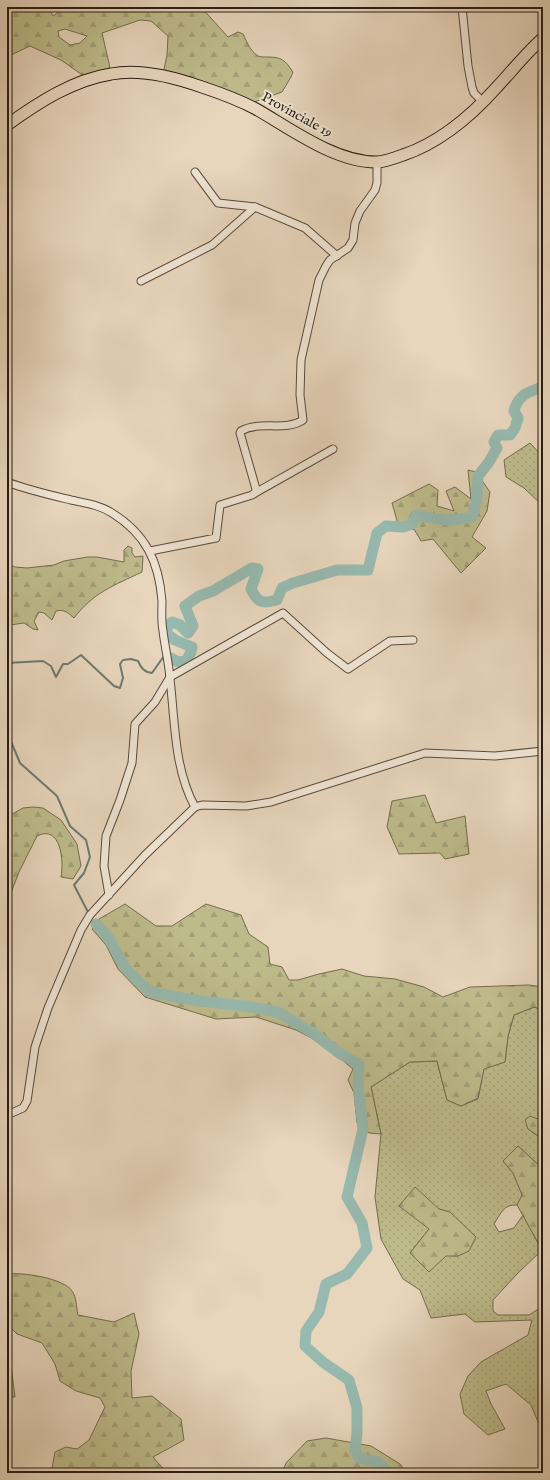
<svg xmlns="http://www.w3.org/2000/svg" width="550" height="1480" viewBox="0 0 550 1480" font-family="'IM FELL English',serif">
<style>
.grass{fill:url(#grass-dots);stroke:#746c50;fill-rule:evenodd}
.forest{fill:url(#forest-firs);stroke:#746c50;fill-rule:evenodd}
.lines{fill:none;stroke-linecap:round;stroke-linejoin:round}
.stream{stroke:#6b7a71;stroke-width:2}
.river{stroke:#97b9af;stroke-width:11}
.minor-casing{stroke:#584a3e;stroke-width:9}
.primary-casing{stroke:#291c14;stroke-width:13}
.minor{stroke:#efe4d3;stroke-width:7}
.primary{stroke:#e7d5bc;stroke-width:11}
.labels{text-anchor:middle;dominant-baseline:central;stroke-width:4;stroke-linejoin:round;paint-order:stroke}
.street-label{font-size:14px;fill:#291c14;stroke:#efe4d3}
</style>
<defs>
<pattern id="grass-dots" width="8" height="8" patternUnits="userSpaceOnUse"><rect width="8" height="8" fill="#bebb8b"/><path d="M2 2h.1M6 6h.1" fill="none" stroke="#a3a077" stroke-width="1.8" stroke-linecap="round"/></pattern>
<pattern id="forest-firs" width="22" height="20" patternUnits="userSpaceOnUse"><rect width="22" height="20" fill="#bebb8b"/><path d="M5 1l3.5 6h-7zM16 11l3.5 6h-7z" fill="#a3a077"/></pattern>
</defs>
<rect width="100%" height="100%" fill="#e7d5bc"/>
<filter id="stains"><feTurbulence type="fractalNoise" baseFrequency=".005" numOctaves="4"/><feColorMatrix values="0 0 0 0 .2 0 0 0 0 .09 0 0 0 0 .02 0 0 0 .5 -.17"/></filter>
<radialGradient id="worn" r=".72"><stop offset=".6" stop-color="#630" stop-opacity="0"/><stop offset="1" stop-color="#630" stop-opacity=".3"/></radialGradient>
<g class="grass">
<path d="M530,443L543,457V506L524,488L506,477L504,460Z"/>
<path d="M534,1007L543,1010V1121L538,1120L528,1129L543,1139V1169L518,1146L503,1161L513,1173L523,1195L517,1205C504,1204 501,1213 494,1224L499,1232L514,1228L523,1215L542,1250L517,1274L493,1300V1311L498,1315H529L537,1310L543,1309V1388L540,1393V1399L543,1405V1434L531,1405L506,1384L486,1391L491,1404L505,1429L488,1435L464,1414L460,1394L468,1376L481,1362L528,1335L532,1320L475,1322L465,1314L431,1318L420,1290L403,1279L381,1239L375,1197L381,1134L371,1087L410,1062L437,1061L447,1100L461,1106L478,1099L484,1068L505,1062L508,1036L514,1015ZM439,1209L450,1212L458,1256L410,1253L429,1229Z"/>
</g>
<g class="forest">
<path d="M7,7H48L53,16L66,7H201L228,37L238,32L243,34C247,42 250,51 258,56C261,57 264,57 267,57C282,57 285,60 293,72L291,77L282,92L246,105L163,74L167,55L168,36L151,21L140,20L102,33L111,72L88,79L61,60L30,46L7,57ZM65,29L87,36L80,43L70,45L59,37L58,31Z"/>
<path d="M468,470L476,472L490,492L487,511L472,537L486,548L461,573L433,539L421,541L414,529L400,531L392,503L429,484L438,490L437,506L454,511L446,491L455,487L471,499Z"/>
<path d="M128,546L132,548V553L135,557L143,556L142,572C113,586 94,592 74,618C68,613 65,609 56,611L52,620L44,613L39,612L34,621L38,630L33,629L24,623L10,625L7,624V563L15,567L27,568L54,565L64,561L87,557H97L124,562V550Z"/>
<path d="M425,795L436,823L465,816L469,854L445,859L440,853L399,854L387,827L392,801Z"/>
<path d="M33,807L43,808L61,820L77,844L81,866L73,879L61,877C64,861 61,824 37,836L19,872L7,903V817L23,808Z"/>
<path d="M125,904L156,926H172L206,904L241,915L249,934L268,947L270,964L282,967L289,980H298L319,974L342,969L364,976L395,979L424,987L443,997L470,987L529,985L543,987V1010L534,1007L514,1015L508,1036L505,1062L484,1069L478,1098L461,1106L447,1100L437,1061L410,1062L371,1087L381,1134L369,1133L357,1123L354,1093L348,1080L353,1069L321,1043L296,1030L256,1017L216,1019L145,997L118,969L106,945L92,929L99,919Z"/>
<path d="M530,1116L543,1121V1139L528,1129L525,1120Z"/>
<path d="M518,1146L543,1169L542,1250L517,1205L522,1195L513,1173L503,1161Z"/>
<path d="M415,1187L439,1209L450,1212L476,1237L469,1251L458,1256H446L429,1272L410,1253L429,1229L399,1206Z"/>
<path d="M7,1274C21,1272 64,1278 72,1291C77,1298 76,1307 78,1315L114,1322L134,1313L139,1334L131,1371L132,1398L152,1396L181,1419L184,1440L153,1457L167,1473H51L55,1452L66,1447L77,1449L89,1440L105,1407L100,1398L76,1391L60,1381L55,1364L42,1343L17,1334L7,1324Z"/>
<path d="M7,1362L11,1366L15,1397L7,1396Z"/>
<path d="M326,1438L371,1446L400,1464L407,1473H362L361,1471L349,1473H282L286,1463L307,1441Z"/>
</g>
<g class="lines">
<g class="stream">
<path d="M7,663L43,661L51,666L56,677L63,664H68L81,655L114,686L120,688L123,678L120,664L123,660L131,659L138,661C141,668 144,672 152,673L164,656"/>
<path d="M7,732L20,763L57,796L70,826L86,840L90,857L84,873L74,885L89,914"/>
</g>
<g class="river">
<path d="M171,658L178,662L186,661L191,652L192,647L175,640L167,634V627L172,622L180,625L188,633L193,626L185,606L199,596L213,591L252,568L258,569L251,589C258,603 262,604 277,600L282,588L293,583L337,570H368L377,533L386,526L403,527L412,524L417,515C438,520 451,522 472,517L477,499L478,476L489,462L497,448L494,442L498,435H510L515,428L518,418L514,411C518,395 528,392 543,387"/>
<path d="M96,924L108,937L126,969L150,992L193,1000L251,1007L278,1012L313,1033L342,1055L359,1064L358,1085L363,1129L347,1197L362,1223L367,1248L347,1274L326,1284L319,1312L306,1331L305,1346L324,1363L349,1380L357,1408V1433L355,1450L359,1458L378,1462L390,1473"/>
</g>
<g class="minor-casing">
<g id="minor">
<path d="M462,7L468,66L472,87L474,93L483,102"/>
<path d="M195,172L218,203L255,207L305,228L337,256"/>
<path d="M141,281L212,245L255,207"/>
<path d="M7,482C28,490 50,495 71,500C85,503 100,505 112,513C146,534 159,562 162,601C162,611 161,621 163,631C165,648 169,663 170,679C175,721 174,769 195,807"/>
<path d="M255,493L333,449"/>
<path d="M150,551L216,538L220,505L252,495L255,493L256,489L240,433L241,431C260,420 285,432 303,420L300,395L301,360L319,280L326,266L330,260L348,248L353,240L355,223L360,211L375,190L377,183V163"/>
<path d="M109,895L104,866L106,836L120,800L132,763L135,724L155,702L170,677L283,613L327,653L348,669L390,641L413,640"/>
<path d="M7,1115L23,1108L27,1101L35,1047L48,1008L81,930L90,915L145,855L195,807L202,805L246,806L271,802L425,753L495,756L543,751"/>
</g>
</g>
<g class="primary-casing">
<path id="primary" d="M7,125C39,102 73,80 111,74C141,68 174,77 202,87C220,93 239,100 256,109C291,129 335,162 376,162C384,162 395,158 403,155C439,143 472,115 497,87C512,71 526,53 543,38"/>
</g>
<use href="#minor" class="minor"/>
<use href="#primary" class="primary"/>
</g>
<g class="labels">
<g class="street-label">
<text transform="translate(297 115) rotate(29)">Provinciale 19</text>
</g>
</g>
<rect width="550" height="1480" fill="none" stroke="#e7d5bc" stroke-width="24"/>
<rect x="8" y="8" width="534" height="1464" fill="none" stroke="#291c14" stroke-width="2"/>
<rect x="12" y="12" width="526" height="1456" fill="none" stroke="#291c14"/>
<rect width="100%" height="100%" filter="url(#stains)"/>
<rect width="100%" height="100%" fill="url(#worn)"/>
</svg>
